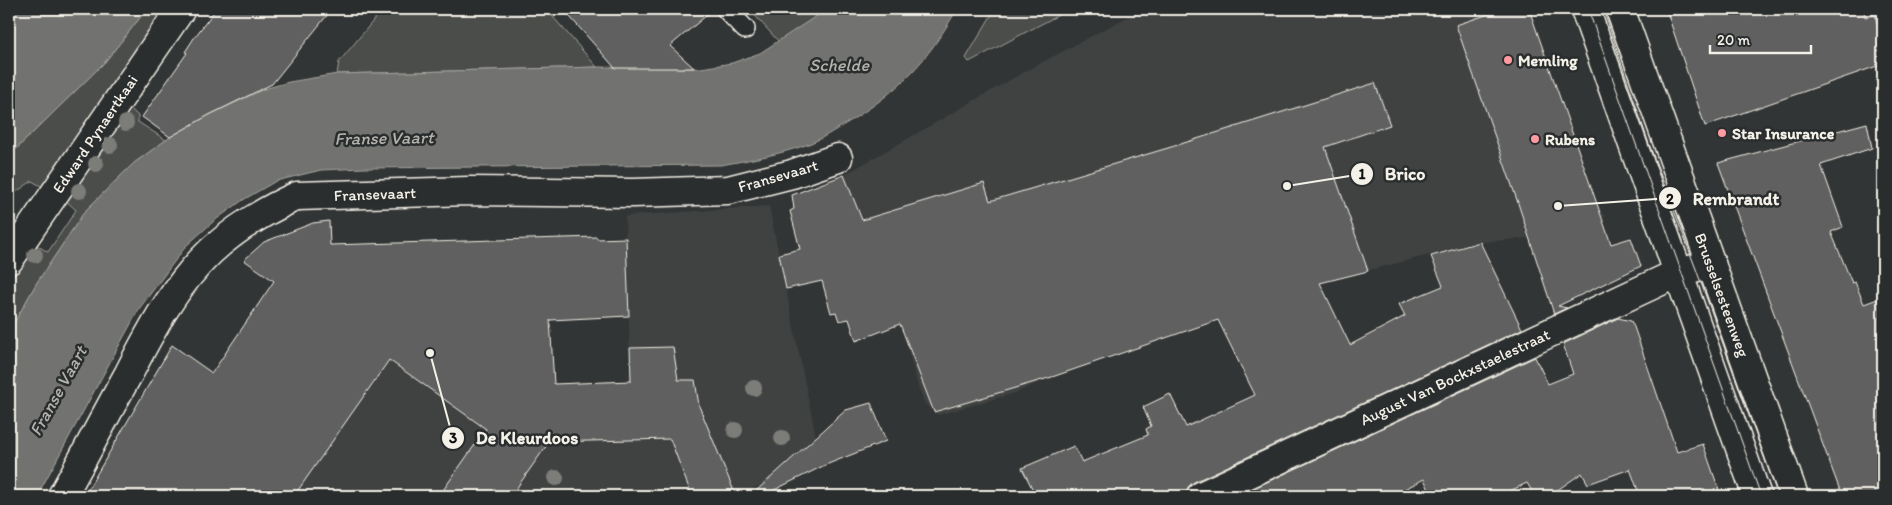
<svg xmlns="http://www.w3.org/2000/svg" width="1892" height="505" viewBox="0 0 1892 505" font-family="Itim,sans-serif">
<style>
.built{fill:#404242}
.green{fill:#4b4d4c;stroke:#a09f9a}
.water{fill:#727370;stroke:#a6a5a0}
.building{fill:#5f605f;stroke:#f4f1e8}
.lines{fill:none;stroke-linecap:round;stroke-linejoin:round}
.service-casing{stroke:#f4f1e8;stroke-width:22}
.minor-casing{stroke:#f4f1e8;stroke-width:31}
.primary-casing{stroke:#f4f1e8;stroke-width:31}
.service{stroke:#2a2d2e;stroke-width:19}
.minor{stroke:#2a2d2e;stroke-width:28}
.primary{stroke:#2a2d2e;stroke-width:28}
.tram{stroke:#f4f1e8;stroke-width:1}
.tree{fill:#7c7d79}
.poi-dot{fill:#ff9aa2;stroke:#2a2d2e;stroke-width:2}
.labels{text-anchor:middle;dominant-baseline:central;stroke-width:5;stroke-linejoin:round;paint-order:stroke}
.poi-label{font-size:16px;font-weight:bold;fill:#f4f1e8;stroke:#2a2d2e;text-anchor:start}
.street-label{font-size:16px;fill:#f4f1e8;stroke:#2a2d2e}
.water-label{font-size:18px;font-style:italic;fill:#b3b2ac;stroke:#2a2d2e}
.leader{fill:none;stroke:#f4f1e8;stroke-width:2}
.callout-dot{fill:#f4f1e8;stroke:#2a2d2e;stroke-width:2}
.mark-label{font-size:15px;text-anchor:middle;font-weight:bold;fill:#111}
.callout-label{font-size:18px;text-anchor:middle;font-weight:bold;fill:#f4f1e8;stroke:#2a2d2e;stroke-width:5;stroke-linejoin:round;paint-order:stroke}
</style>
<rect width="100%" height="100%" fill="#323535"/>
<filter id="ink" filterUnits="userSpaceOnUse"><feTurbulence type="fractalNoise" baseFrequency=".02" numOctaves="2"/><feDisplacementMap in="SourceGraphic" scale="10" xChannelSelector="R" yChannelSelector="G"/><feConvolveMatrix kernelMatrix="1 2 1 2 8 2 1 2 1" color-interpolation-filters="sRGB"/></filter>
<g filter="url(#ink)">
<g class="built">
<path d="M1142,9H1529L1600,211L1606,216L1530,238L1480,242L1331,280L1052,377L1015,393L938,415L925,404L918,386L903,331L844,175L1024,72Z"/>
<path d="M769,206L816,437L763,485L736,494V496H224L222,495L341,327L540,385L631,381L625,216Z"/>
</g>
<g class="green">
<path d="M147,9H169L46,189L32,181L16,192L9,199V156L104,63Z"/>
<path d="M383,9H546L597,67L337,74L339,62Z"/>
<path d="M749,9H827L779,42Z"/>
<path d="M995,9H1070L969,62L966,58Z"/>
<path d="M126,109L132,110L138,116V122L166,140L134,163L85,211L36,284L9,332V276L27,248L32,245L38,246L48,252L76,210L65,200Z"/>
</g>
<g class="water">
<path d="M9,9H147L104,63L9,156Z"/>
<path d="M827,9H957C927,62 899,91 847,123C833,131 819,141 803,146C776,155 749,160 721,165L364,168L321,170L276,181L243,200L214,221L186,246L139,309L37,496H9V332L36,284L85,211L134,163L170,137L209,115L264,89L289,82L337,74L597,67L701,68L732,63L760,53Z"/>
</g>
<g class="building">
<path d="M216,9H332L272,84L209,115L170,137L142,117L187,53L185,52L194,38Z"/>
<path d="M563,9H714L670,46L694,68H615Z"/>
<path d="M1504,9H1529L1611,244L1631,238L1641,266L1558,306L1567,308L1554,314L1517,200L1456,25Z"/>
<path d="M1666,9H1864L1865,17L1875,15L1883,46V64L1705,126Z"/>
<path d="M1375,83L1390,125L1325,147L1368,271L1320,283L1350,345L1405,316L1399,304L1443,286L1431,256L1480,242L1522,329L1194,482L1188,487L1186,496H1036L1022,468L1074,446L1082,462L1148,435L1146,429L1151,426L1143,407L1170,394L1186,427L1255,395L1218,320L1052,377L934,412L900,324L856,341L849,319L839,321L836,312L831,313L822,281L786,289L779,254L800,249L790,211L794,209L792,195L844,175L862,220L984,183L990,201L1168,148Z"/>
<path d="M1867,123L1872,148L1821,165L1843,227L1831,232L1852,283L1855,282L1864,304L1883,297V496H1842L1718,163Z"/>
<path d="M329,221L330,245L597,237V239L626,238L629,316L550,320L554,384L631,381L630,348L673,347L678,380H695L699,406L736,496H692L670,439L549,442L511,496H439L486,429L389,360L294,496H84L172,345L212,373L274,281L244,260L264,242L313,223Z"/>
<path d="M1618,318L1631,321L1634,327L1677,452L1703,444L1721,496H1640L1630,469L1588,484L1582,473L1549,496H1535L1527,483L1499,496H1432L1424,479L1391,496H1237L1535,357L1548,384L1573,374L1563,344Z"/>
<path d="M871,403L886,441L823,466L762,496L757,490L846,410Z"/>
</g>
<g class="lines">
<g class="service-casing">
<path id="service" d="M726,9L745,29"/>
</g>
<g class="minor-casing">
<g id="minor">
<path d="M9,260L181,9"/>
<path d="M62,496C85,456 106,414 129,373C151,330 175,285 211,251C236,228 266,210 297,196L469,191L633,193L728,190L792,174L838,158"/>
<path d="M1201,496L1667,278L1711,263"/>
</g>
</g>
<g class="primary-casing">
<g id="primary">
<path d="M1585,9L1757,496"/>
<path d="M1620,9L1794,496"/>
</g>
</g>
<use href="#service" class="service"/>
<use href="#minor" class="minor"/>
<use href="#primary" class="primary"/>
<g class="tram">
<path d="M1588,9L1761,496"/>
<path d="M1603,9L1649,144L1696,269L1778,496"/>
</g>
</g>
<g class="tree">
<circle cx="126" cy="123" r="8"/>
<circle cx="110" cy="145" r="8"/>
<circle cx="96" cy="164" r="8"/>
<circle cx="79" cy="191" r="8"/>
<circle cx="35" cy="255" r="8"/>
<circle cx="754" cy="388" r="8"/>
<circle cx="735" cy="430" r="8"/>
<circle cx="782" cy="438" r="8"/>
<circle cx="556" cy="478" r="8"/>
</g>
</g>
<g class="poi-dot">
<circle cx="1508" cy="60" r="5"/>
<circle cx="1722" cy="133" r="5"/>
<circle cx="1535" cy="139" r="5"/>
</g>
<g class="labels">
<g class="poi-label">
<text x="1518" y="60">Memling</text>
<text x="1732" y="133">Star Insurance</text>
<text x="1545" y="139">Rubens</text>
</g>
<g class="street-label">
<text transform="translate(95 134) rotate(-56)">Edward Pynaertkaai</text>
<text transform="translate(778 176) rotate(-16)">Fransevaart</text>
<text transform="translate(375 194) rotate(-2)">Fransevaart</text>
<text transform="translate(1722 295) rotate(70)">Brusselsesteenweg</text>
<text transform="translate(1455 377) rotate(-25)">August Van Bockxstaelestraat</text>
</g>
<g class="water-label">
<text x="839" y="65">Schelde</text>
<text transform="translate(384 138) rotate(-1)">Franse Vaart</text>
<text transform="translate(58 391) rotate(-61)">Franse Vaart</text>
</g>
</g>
<path class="leader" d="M1287 186L1362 174M1558 206L1670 198M430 353L453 438"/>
<g class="callout-dot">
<circle cx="1287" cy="186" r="5"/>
<circle cx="1558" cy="206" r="5"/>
<circle cx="430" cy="353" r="5"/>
<circle cx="1362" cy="174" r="12"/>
<circle cx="1670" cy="198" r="12"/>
<circle cx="453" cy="438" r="12"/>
</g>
<g class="mark-label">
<text x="1362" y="179">1</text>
<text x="1670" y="204">2</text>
<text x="453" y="443">3</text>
</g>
<g class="callout-label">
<text x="1405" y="180">Brico</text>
<text x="1736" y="205">Rembrandt</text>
<text x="527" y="444">De Kleurdoos</text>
</g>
<rect width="1892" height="505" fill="none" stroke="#2a2d2e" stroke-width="30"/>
<rect x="15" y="15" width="1862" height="475" fill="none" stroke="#f4f1e8" stroke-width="2" filter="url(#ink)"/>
<path d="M1710 45v8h101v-8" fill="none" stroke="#f4f1e8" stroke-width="2.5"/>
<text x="1717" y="45" font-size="15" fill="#f4f1e8" stroke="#2a2d2e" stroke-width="4" paint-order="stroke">20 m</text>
</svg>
